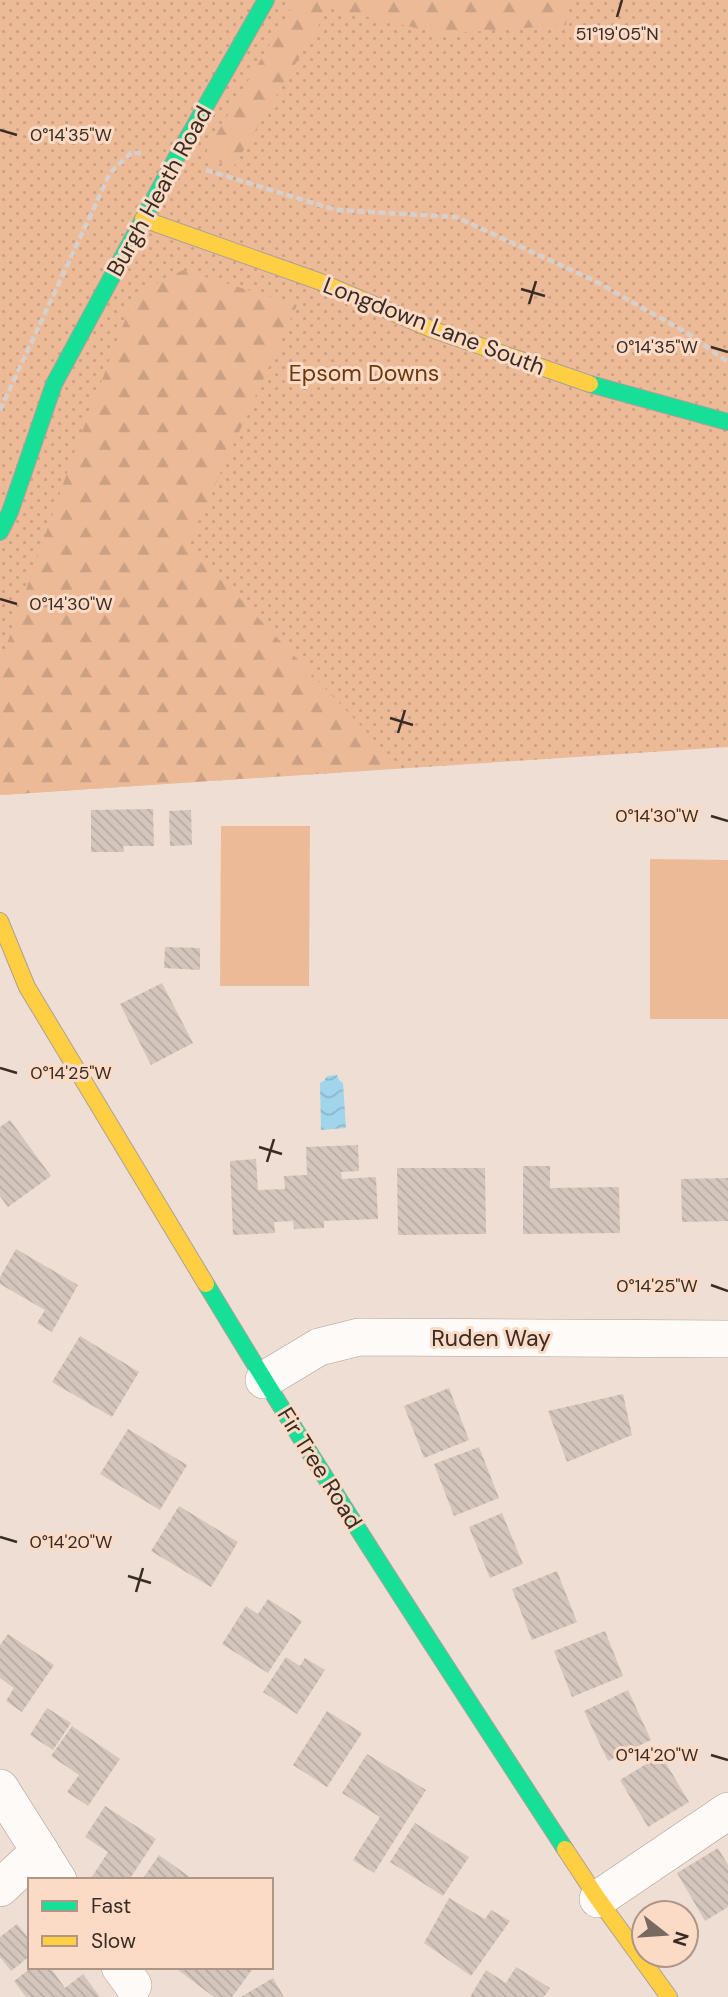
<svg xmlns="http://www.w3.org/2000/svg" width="728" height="1997" viewBox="0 0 728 1997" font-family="'DM Sans',sans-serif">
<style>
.grass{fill:url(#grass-dots)}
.forest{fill:url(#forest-firs)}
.pitch{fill:#edba98}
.water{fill:url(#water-waves)}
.building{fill:url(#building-back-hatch)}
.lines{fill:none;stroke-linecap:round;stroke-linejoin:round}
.street-casing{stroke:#ada097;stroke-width:38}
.fast-casing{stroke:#ada097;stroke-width:18}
.slow-casing{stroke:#ada097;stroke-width:18}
.path{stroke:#d6d0cd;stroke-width:4.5;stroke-dasharray:7 3.5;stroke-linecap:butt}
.street{stroke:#fdfaf8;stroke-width:37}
.fast{stroke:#16e098;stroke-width:16}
.slow{stroke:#ffcf43;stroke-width:16}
.ticks{fill:none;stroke:#382c24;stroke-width:2.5}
.labels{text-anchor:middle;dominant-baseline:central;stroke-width:6;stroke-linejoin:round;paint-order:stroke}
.street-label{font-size:23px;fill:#382c24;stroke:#fcdbc6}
.park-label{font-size:23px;fill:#6c390f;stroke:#fcdbc6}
.ticks-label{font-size:18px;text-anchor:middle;fill:#382c24;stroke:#fcdbc6;stroke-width:6;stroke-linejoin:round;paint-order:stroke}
</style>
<defs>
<pattern id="grass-dots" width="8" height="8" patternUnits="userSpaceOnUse" patternTransform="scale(1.75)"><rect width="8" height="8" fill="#edba98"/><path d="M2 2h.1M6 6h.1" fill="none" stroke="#cca083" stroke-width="1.8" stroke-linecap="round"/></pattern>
<pattern id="forest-firs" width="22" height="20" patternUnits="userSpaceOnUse" patternTransform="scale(1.75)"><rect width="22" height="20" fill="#edba98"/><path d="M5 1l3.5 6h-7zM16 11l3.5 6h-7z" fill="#cca083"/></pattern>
<pattern id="water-waves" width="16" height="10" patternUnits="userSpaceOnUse" patternTransform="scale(1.75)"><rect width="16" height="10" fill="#a1d5ec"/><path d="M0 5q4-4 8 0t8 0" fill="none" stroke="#8bb7ca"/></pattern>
<pattern id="building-back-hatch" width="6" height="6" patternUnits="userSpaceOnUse" patternTransform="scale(1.75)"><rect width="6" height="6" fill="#d4c6bd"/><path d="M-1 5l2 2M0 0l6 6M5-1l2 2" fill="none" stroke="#b7aaa2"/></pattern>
</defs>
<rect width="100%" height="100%" fill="#efded3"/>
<path class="grass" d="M0,0H728V747L0,795Z"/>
<g class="forest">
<path d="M296,0H568L566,25L442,34L329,8L234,166L203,157Z"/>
<path d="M183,270L297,305L188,544L401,768L0,795V664L74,453L135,294Z"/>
</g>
<g class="pitch">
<path d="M221,826H310L309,986H220Z"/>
<path d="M650,859L728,860V1019H650Z"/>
</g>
<path class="water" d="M337,1075L339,1080L343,1083L346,1128L321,1130L320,1083L324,1081L327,1076Z"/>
<g class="building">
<path d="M153,809L154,846H123L124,852H91V810Z"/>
<path d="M191,810L192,845L170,846L169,811Z"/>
<path d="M165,947L200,948V970L164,968Z"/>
<path d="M162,983L193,1043L151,1065L120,1004Z"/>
<path d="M10,1120L51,1176L8,1207L0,1196V1127Z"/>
<path d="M358,1145L359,1171L341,1172L342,1179L376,1177L378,1219L324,1221V1228L294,1229L293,1221L274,1222L275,1233L233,1235L230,1161L256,1159L258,1190L285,1189L284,1176L307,1175L306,1147Z"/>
<path d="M523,1166H550V1188L619,1187L620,1233L523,1234Z"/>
<path d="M397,1168H485L486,1234L398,1235Z"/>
<path d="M728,1178V1221L682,1222L681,1179Z"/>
<path d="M16,1249L78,1285L52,1332L37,1323L45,1310L0,1284V1277Z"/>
<path d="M80,1336L139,1372L112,1417L52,1382Z"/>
<path d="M449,1388L469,1440L424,1458L404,1406Z"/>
<path d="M623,1394L632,1435L567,1462L548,1411Z"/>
<path d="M128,1429L187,1465L160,1510L100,1474Z"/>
<path d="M479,1447L499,1498L454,1516L434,1464Z"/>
<path d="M179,1506L238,1542L211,1587L151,1551Z"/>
<path d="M502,1513L523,1564L490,1578L469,1527Z"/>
<path d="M557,1571L577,1622L532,1640L512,1589Z"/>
<path d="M268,1599L302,1621L268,1673L222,1644L246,1606L258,1614Z"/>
<path d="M605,1631L623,1676L572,1697L554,1651Z"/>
<path d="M8,1634L54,1665L22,1712L6,1701L14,1688L0,1678V1645Z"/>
<path d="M286,1657L300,1666L305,1658L325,1670L297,1714L263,1692Z"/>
<path d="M628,1690L651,1740L608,1761L584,1711Z"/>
<path d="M47,1708L71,1723L53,1750L30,1735Z"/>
<path d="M327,1711L362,1733L327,1787L293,1765Z"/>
<path d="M72,1726L120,1759L88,1806L67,1792L79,1775L51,1756Z"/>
<path d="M367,1754L426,1790L374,1873L353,1860L380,1817L342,1793Z"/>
<path d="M661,1755L689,1802L648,1827L620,1780Z"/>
<path d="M105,1806L156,1839L129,1880H90L108,1852L85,1837Z"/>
<path d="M415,1823L469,1857L443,1896L390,1862Z"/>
<path d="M718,1848L728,1865V1907L705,1921L677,1873Z"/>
<path d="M159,1855L194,1880H142Z"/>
<path d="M449,1898L485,1919L491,1910L510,1921L471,1976L424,1943Z"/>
<path d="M17,1924L30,1940V1956L11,1971L0,1957V1937Z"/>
<path d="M32,1967H50L65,1988L83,1974L100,1997H26L14,1981Z"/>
<path d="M174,1967H254L232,1997H214Z"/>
<path d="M516,1967L550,1988L544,1997H470L486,1970L506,1983Z"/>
<path d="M273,1978L284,1997H241Z"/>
</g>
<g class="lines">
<g class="street-casing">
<g id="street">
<path d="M264,1380L319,1347L359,1337L728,1339"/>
<path d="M0,1788L58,1880"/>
<path d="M0,1888L40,1851"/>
<path d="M598,1899L728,1811"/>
<path d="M120,1967L133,1985"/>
</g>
</g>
<g class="fast-casing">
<g id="fast">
<path d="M590,384L728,422"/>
<path d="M0,532L10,512L54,384L175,160L266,0"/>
<path d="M206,1284C321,1475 443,1662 565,1849"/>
</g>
</g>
<g class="slow-casing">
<g id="slow">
<path d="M143,219L321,282L431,329L590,384"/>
<path d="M0,921L27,987L206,1284"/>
<path d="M565,1849L598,1899L669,1997"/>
</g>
</g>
<g class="path">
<path d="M206,170L336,210L456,217L593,280L687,333L728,362"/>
<path d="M0,410L110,173L131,153H141"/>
</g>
<use href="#street" class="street"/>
<use href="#fast" class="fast"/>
<use href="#slow" class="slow"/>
</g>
<path class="ticks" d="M617,17L622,0M0,130L17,135M521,289L545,296M529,304L536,281M711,347L728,352M0,599L17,604M390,718L413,725M398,733L405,710M711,816L728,821M0,1068L17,1073M259,1147L282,1154M267,1162L274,1139M711,1285L728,1291M0,1537L17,1542M128,1576L151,1583M136,1592L143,1568M711,1755L728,1760"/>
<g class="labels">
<g class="street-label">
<text transform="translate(159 191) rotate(-61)">Burgh Heath Road</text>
<text transform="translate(434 326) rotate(21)">Longdown Lane South</text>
<text x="491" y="1338">Ruden Way</text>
<text transform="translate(320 1468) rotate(58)">Fir Tree Road</text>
</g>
<g class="park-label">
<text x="364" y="373">Epsom Downs</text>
</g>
</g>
<g class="ticks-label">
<text x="617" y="40">51°19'05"N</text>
<text x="71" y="141">0°14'35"W</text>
<text x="657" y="353">0°14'35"W</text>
<text x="71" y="610">0°14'30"W</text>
<text x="657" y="822">0°14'30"W</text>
<text x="71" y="1079">0°14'25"W</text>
<text x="657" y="1292">0°14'25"W</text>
<text x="71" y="1548">0°14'20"W</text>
<text x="657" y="1761">0°14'20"W</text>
</g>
<rect x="28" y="1878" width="245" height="91" fill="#fcdbc6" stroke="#ae9585" stroke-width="2"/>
<rect x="42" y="1901" width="35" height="10" fill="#16e098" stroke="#ae9585" stroke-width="2"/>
<text x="91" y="1913" font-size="21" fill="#382c24">Fast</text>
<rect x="42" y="1936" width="35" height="10" fill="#ffcf43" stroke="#ae9585" stroke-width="2"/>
<text x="91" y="1948" font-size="21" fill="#382c24">Slow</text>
<g transform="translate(665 1934) rotate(107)"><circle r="33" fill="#fcdbc6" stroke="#ae9585" stroke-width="2"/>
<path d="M0-5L12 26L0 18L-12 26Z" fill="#786a61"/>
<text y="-10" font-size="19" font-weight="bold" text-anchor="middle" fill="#382c24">N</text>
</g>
</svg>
